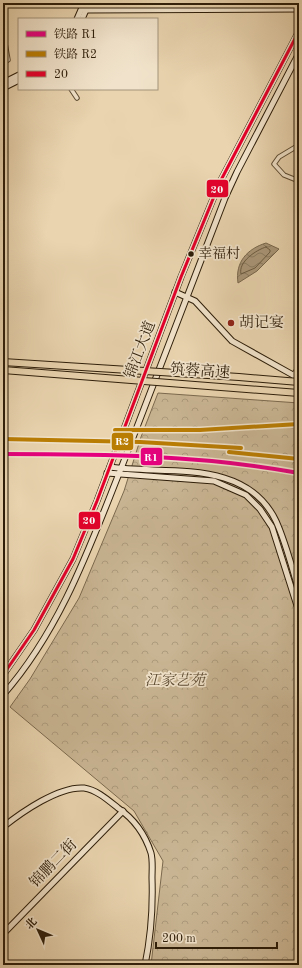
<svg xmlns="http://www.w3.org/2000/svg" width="302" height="968" viewBox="0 0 302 968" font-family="'Old Standard TT','Noto Serif SC',serif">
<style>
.park{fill:url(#park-crowns);stroke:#7b694e}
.water{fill:url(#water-waves);stroke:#77664b}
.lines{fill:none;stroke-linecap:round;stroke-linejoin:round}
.shore{stroke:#6b5a40;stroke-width:1}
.street-casing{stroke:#5c4b32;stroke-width:5.5}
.secondary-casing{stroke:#2d1d09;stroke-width:7}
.street{stroke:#f1e3cb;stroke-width:3.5}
.secondary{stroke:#f1e3cb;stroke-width:5}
.highway-bridge-casing{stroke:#2d1d09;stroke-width:8;stroke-linecap:butt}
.highway-bridge{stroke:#e9d4af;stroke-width:6}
.bus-1-casing{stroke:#f1e3cb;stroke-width:6}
.bus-1{stroke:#e4002b;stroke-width:3}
.rail-1-casing{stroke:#f1e3cb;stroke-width:7}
.rail-2-casing{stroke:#f1e3cb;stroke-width:7}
.rail-1{stroke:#e5007d;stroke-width:4}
.rail-2{stroke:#ba7d03;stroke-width:4}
.bus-dot{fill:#2d1d09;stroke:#f1e3cb;stroke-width:1.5}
.poi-dot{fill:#8f2418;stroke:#f1e3cb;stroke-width:1.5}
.labels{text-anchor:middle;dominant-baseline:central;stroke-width:3.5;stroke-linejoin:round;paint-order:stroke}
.bus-label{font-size:14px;fill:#2d1d09;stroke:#f1e3cb;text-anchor:start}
.poi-label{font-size:15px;fill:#2d1d09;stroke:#f1e3cb;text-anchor:start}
.street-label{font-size:15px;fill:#2d1d09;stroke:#f1e3cb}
.park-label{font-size:15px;font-style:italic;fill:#5c4b32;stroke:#f1e3cb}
.line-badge{stroke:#f1e3cb;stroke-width:1.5}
.badge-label{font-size:11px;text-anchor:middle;font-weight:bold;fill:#fff}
</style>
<defs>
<pattern id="park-crowns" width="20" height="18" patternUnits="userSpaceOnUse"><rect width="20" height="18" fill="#c9b593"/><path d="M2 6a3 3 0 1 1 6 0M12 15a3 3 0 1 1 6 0" fill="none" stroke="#ad9b7d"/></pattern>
<pattern id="water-waves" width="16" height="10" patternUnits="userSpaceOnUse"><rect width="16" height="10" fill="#a99677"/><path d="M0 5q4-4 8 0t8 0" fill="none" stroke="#8a7a60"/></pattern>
</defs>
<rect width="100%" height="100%" fill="#e9d4af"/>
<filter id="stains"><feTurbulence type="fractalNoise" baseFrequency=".005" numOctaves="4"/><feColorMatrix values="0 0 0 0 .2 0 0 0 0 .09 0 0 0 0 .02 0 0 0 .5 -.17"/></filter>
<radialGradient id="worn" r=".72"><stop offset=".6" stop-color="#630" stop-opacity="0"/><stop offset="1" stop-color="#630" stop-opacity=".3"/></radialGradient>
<path class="park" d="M158,393L299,403V965H151L163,861L134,811L10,707L30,679L79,598L124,491L141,437Z"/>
<path class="water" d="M266,243L279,249L257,271L238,283C235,262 247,249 266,243Z"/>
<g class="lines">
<path class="shore" d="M266,247L270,250V252L255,268L241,274C238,262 256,250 266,247Z"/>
<g class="street-casing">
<g id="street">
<path d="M3,32L8,60L3,61"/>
<path d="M71,89L77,98"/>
<path d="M299,145L279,157L274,164L284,175L299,181"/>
<path d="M299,228V229"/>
<path d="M293,375L299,367"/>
</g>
</g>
<g class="secondary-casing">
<g id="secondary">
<path d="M83,8L87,10L299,9"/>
<path d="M77,19L84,3"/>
<path d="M82,19L89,3"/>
<path d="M3,83L19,75"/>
<path d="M3,88L19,80"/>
<path d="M175,292L195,301L232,341L293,375L299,382"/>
<path d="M110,467C167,475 246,458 276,521C286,543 292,568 299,591"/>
<path d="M107,473L214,481L246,495L260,509L272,527L299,612"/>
<path d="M3,675L34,630L73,559L97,501L181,277L220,182L299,31"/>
<path d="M3,695C61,629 90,546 122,466C157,377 190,287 225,198L237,172L299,53"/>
<path d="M3,827C22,812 59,786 84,788C97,790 108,800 118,808C134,819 145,834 151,853C153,861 152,870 152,878C153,907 151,936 145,965"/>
<path d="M3,934L123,811"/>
</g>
</g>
<use href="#street" class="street"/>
<use href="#secondary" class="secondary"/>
<g class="highway-bridge-casing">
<g id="highway-bridge">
<path d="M3,362L239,377L299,382"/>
<path d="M3,370L299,393"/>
</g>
</g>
<use href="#highway-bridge" class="highway-bridge"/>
<g class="bus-1-casing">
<path id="bus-1" d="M3,675L34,630L73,559L97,501L181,277L220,182L299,31"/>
</g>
<use href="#bus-1" class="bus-1"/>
<g class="rail-1-casing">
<path id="rail-1" d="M3,454C102,454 201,455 299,473"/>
</g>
<g class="rail-2-casing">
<g id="rail-2">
<path d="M115,430H200L299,424"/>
<path d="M3,439L140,442L241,448"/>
<path d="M229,452L299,459"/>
</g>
</g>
<use href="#rail-1" class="rail-1"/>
<use href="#rail-2" class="rail-2"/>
</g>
<circle class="bus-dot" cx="191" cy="254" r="3.5"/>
<circle class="poi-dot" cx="231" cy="323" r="4"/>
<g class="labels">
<g class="bus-label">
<text x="198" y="254">幸福村</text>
</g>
<g class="poi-label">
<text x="239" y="323">胡记宴</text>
</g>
<g class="street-label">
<text transform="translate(141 350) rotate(-69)">锦江大道</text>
<text transform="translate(200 372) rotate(4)">筑蓉高速</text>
<text transform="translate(54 864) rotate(-46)">锦鹏二街</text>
</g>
<g class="park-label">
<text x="175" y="681">江家艺苑</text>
</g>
</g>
<g class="line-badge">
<rect x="206" y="179" width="23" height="19" rx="4" fill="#e4002b"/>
<rect x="111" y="432" width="23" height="19" rx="4" fill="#ba7d03"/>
<rect x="140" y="447" width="23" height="19" rx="4" fill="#e5007d"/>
<rect x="78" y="511" width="23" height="19" rx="4" fill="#e4002b"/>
</g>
<g class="badge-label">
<text x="217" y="193">20</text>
<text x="122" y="445">R2</text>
<text x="151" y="461">R1</text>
<text x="89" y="524">20</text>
</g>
<rect width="302" height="968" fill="none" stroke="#e9d4af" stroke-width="16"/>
<rect x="4" y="4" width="294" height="960" fill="none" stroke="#2d1d09" stroke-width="2"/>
<rect x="8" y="8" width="286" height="952" fill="none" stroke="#2d1d09"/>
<rect x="18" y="18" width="140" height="72" fill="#f1e3cb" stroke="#a3947d"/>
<rect x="26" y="31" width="20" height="6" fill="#e5007d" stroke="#a3947d"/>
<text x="54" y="38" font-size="12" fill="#2d1d09">铁路 R1</text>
<rect x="26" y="51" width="20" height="6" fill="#ba7d03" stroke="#a3947d"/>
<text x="54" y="58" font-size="12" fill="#2d1d09">铁路 R2</text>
<rect x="26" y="71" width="20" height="6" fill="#e4002b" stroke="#a3947d"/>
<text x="54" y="78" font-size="12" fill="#2d1d09">20</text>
<g transform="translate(38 930) rotate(314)" stroke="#f1e3cb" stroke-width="3" paint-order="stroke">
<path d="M0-3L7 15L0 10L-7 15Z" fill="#2d1d09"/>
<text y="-6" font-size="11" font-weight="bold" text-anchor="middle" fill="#2d1d09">北</text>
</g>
<path d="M156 942v6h121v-6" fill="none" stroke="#2d1d09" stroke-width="2"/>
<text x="162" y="942" font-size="12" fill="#2d1d09" stroke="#f1e3cb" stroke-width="3" paint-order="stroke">200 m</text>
<rect width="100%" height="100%" filter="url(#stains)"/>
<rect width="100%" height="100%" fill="url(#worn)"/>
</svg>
